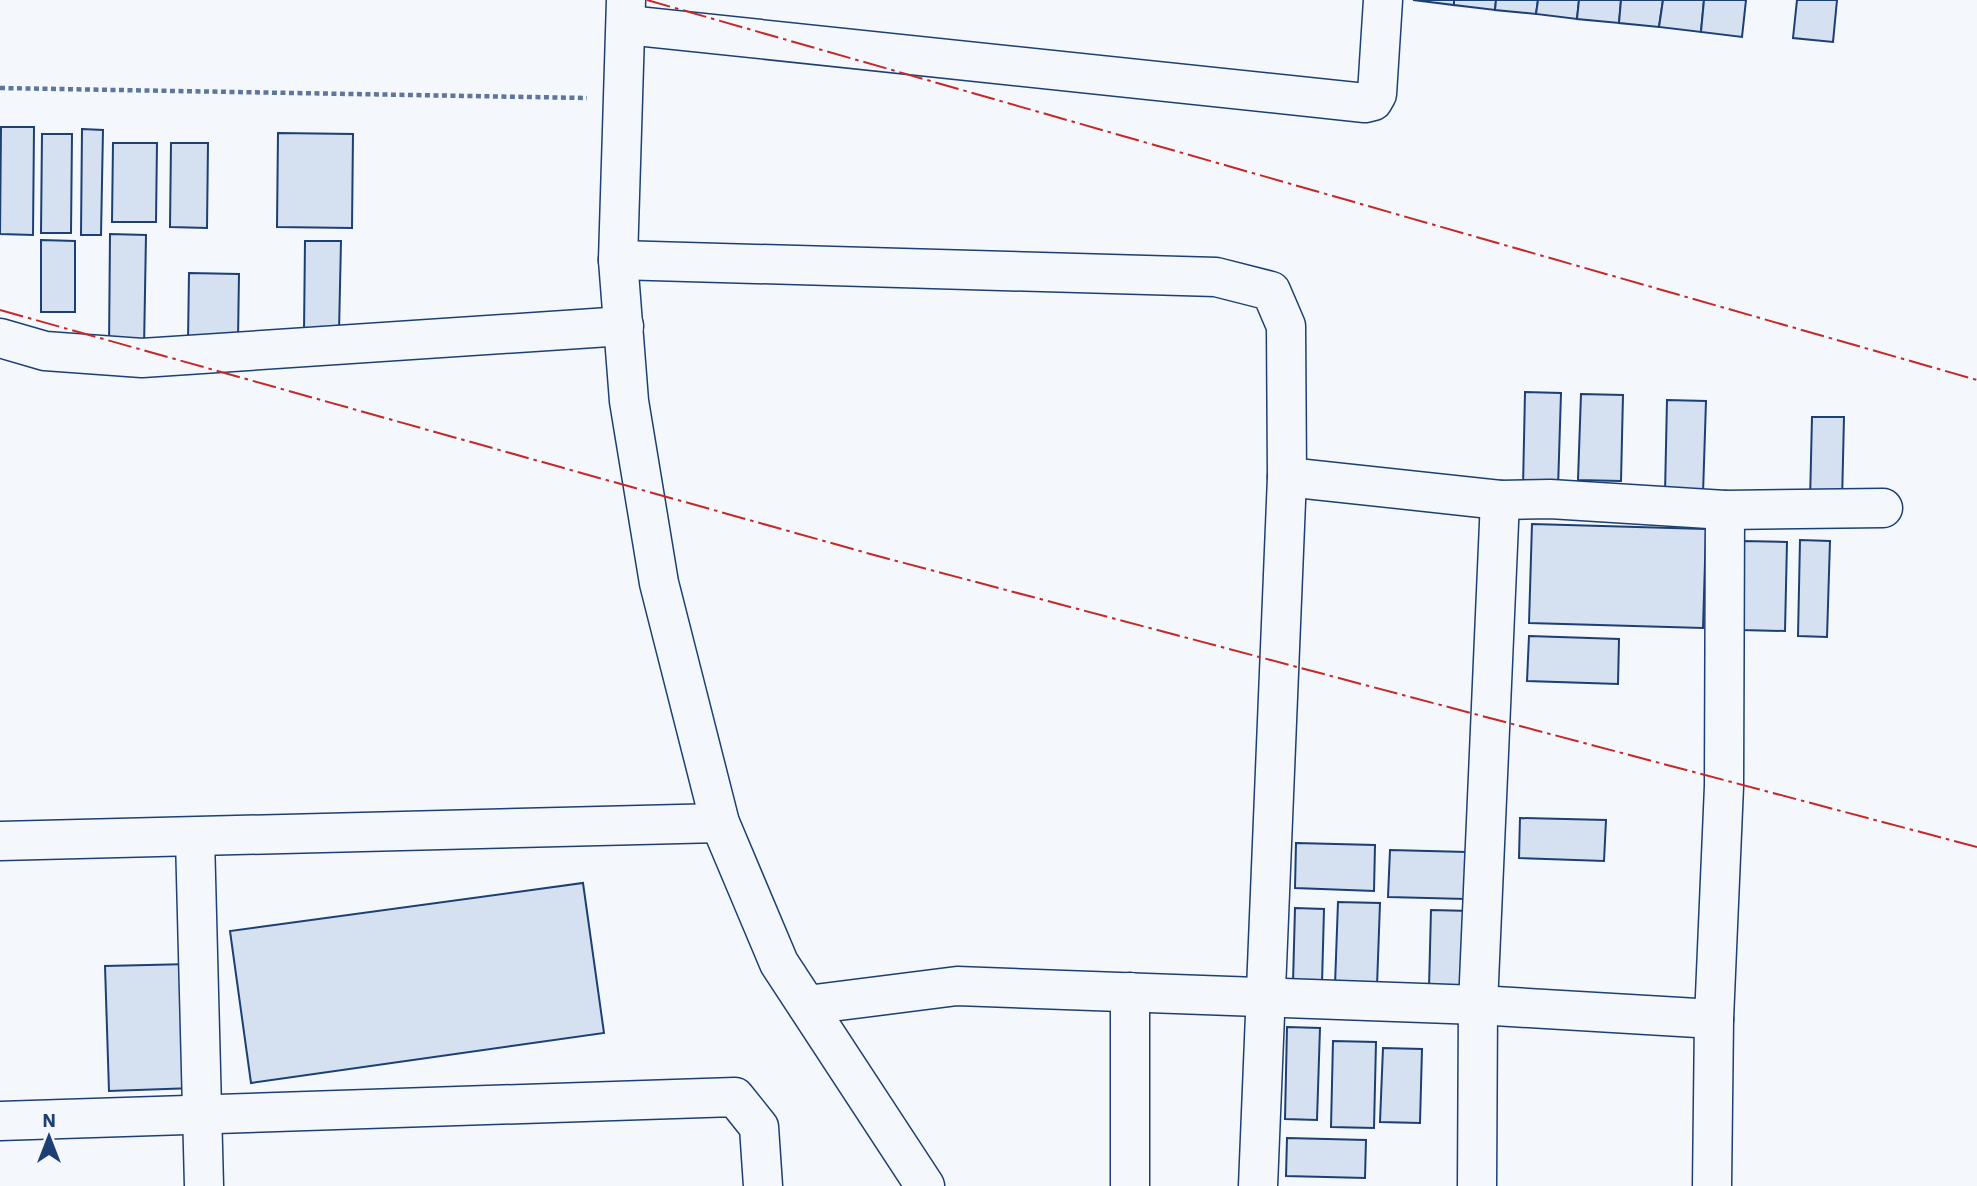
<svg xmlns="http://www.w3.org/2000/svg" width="1977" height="1186" viewBox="0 0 1977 1186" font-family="'IBM Plex Sans',sans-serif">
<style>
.building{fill:#d5e0f0;stroke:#1d3f73;stroke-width:2}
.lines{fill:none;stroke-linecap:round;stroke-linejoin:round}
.minor-casing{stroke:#1d3f73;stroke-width:41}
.path{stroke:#5e769c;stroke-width:4.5;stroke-dasharray:5 3.5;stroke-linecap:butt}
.minor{stroke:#f4f7fb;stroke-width:38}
.power{stroke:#c62828;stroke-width:2;stroke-dasharray:24 5 3.5 5;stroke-linecap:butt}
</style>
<rect width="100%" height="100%" fill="#f4f7fb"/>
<g class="building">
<path d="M1413,0H1454V5Z"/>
<path d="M1454,0H1496L1495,10L1454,5Z"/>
<path d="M1496,0H1538L1536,14L1495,10Z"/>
<path d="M1538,0H1579L1577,19L1536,14Z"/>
<path d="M1579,0H1621L1619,23L1577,19Z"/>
<path d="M1621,0H1663L1659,27L1619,23Z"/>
<path d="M1663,0H1704L1701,32L1659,27Z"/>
<path d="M1704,0H1746L1742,37L1701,32Z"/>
<path d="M1797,0H1837L1833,42L1793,38Z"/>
<path d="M1,127H34L33,235L0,234Z"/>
<path d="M82,129L103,130L101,235H81Z"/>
<path d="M278,133L353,134L352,228L277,227Z"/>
<path d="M42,134H72L71,233H41Z"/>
<path d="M113,143H157L156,222H112Z"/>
<path d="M171,143H208L207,228L170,227Z"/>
<path d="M110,234L146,235L144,349L109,348Z"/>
<path d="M41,240L75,241V312H41Z"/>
<path d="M305,241H341L339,332H304Z"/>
<path d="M189,273L239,274L238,340H188Z"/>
<path d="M1525,392L1561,393L1558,488L1523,487Z"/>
<path d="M1581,394L1623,395L1621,481L1578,480Z"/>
<path d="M1667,400L1706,401L1703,494L1665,493Z"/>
<path d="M1812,417H1844L1842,502L1810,501Z"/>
<path d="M1532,524L1706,529L1703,628L1529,623Z"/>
<path d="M1800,540L1830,541L1827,637L1798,636Z"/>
<path d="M1743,541L1787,542L1785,631L1741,630Z"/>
<path d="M1529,636L1619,639L1618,684L1527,681Z"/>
<path d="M1520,818L1606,820L1604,861L1519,858Z"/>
<path d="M1296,843L1375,845L1374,891L1295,888Z"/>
<path d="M1390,850L1467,852L1466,899L1388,897Z"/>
<path d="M583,883L604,1033L251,1083L230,931Z"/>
<path d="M1338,902L1380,903L1377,986L1335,985Z"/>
<path d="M1295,908L1324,909L1322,984L1293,983Z"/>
<path d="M1431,910L1471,911L1469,989L1429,988Z"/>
<path d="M190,964L194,1088L109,1091L105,966Z"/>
<path d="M1287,1027L1320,1028L1317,1120L1285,1119Z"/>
<path d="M1333,1041L1376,1042L1374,1128L1331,1127Z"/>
<path d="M1383,1048L1422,1049L1420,1123L1380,1122Z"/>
<path d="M1287,1138L1366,1140L1365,1178L1286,1176Z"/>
</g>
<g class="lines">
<g class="minor-casing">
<g id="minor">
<path d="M626,0L618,260L629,401L659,583L720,823L779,963L925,1186"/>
<path d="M627,25L1365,103L1373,101L1377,94L1383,0"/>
<path d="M618,260L1216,277L1271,291L1286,326L1287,477L1258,1186"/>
<path d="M0,338L45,351L142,358L624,326"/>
<path d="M1287,477L1500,500L1550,499L1725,510L1883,508"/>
<path d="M195,838L204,1186"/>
<path d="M0,841L720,823"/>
<path d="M1130,992V1186"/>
<path d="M807,1005L957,986L1478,1005L1714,1019"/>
<path d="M0,1121L735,1097L759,1127L763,1186"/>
<path d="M1477,1186L1478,1005L1500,500"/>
<path d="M1712,1186L1714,1019L1724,786L1725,510"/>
</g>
</g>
<path class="path" d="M0,88L587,98"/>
<use href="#minor" class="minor"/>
<g class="power">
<path d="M647,0L1977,380"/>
<path d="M0,310L874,555L1977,847"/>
</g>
</g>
<g transform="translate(49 1137)" stroke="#f4f7fb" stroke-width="5" paint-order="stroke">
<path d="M0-5L12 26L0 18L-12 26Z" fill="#1d3f73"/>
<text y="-10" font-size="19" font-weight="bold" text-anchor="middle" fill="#1d3f73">N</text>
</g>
</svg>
